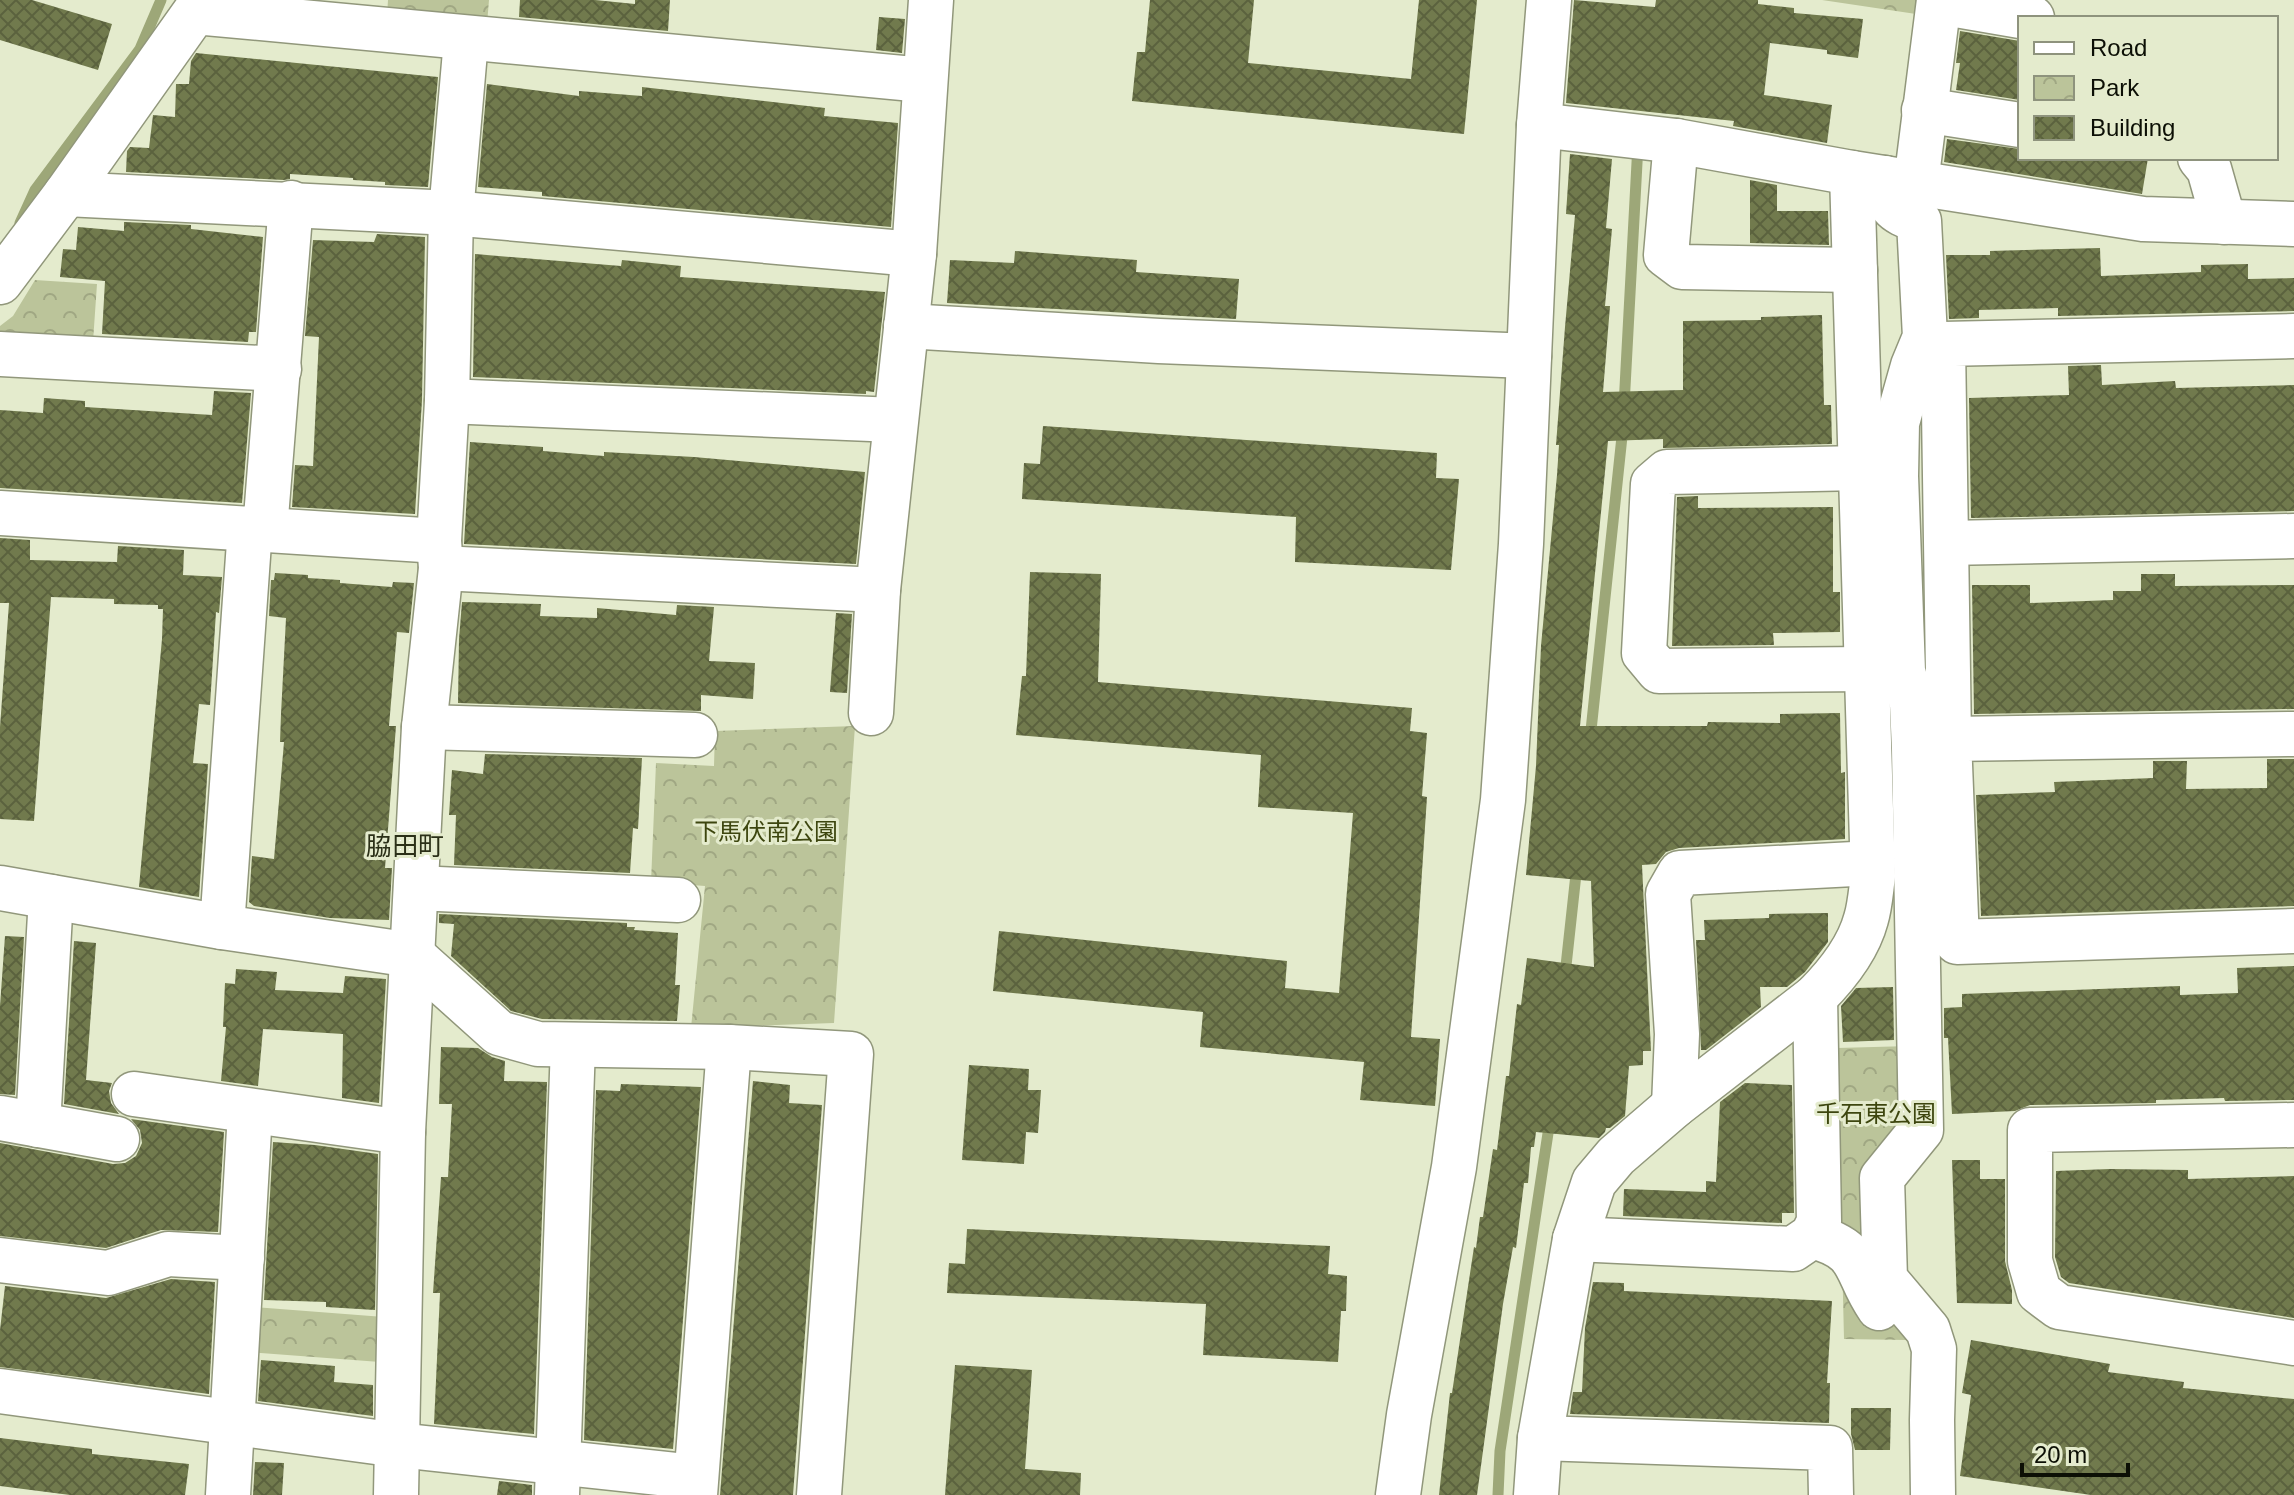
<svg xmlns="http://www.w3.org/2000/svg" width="2294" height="1495" viewBox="0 0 2294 1495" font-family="Arial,'Noto Sans JP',sans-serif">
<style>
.park{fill:url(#park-crowns)}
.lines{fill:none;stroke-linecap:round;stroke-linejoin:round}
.stream{stroke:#9da778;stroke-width:11}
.building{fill:url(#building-cross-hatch)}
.minor-casing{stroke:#91977b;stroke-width:47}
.minor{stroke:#fff;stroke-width:44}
.labels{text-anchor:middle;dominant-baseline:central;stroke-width:6;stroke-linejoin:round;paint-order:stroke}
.park-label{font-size:24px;fill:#3d460f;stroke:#e4ebcd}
.neighbourhood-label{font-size:26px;fill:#2b3018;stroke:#e4ebcd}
</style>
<defs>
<pattern id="park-crowns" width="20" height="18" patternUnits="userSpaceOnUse" patternTransform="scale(2)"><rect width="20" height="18" fill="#bbc49a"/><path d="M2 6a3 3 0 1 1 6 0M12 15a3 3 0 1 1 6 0" fill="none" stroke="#a0a783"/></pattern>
<pattern id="building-cross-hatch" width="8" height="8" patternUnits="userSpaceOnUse" patternTransform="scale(2)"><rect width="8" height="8" fill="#717a4d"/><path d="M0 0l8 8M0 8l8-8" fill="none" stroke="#5b623e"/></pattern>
</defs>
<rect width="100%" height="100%" fill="#e4ebcd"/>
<g class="park">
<path d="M388,0H489L487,24L387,15Z"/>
<path d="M1822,0H1919L1916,14Z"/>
<path d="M35,280L97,284L92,356L0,350V326L13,316Z"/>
<path d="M855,726L834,1023L691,1028L705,886L651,882L656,763L714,766L715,731Z"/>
<path d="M1910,1046L1913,1126L1874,1175L1906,1316V1340L1844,1339L1837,1048Z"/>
<path d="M253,1307L384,1317L380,1362L249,1352Z"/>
</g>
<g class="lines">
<g class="stream">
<path d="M20,223L35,190L140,49L161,0"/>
<path d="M1624,406L1638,144"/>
<path d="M1590,740L1623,427"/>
<path d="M1565,975L1577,865"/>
<path d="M1498,1495L1500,1451L1550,1120"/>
</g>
</g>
<g class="building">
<path d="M0,0H32L112,24L98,70L0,40Z"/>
<path d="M520,0H595L635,4V0H670L668,31L519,17Z"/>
<path d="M1150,0H1254L1248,63L1411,79L1419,0H1477L1464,134L1132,101L1137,52H1145Z"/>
<path d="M1574,0L1655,7L1656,0H1758V4L1794,8V13L1863,19L1858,58L1827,54V50L1770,43L1764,95L1832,105L1827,143L1733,126L1734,121L1566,103Z"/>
<path d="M879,17L905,19L902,53L876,50Z"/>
<path d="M1960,31L2020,41V100L1956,90L1960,63H1956Z"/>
<path d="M196,53L438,77L428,187L385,185V182L353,180V178L290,174V179L284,180L126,172L127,151L130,147L149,148L153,115L175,117L176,84H189L191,61Z"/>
<path d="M487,84L579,96V91L642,96V87L825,108L824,116L898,123L891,227L542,196V192L478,187Z"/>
<path d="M1947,139L2020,149V158H2148L2142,194L1944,162Z"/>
<path d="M1570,154L1612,159L1606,228L1612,229L1605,306H1610L1603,392L1683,390V321L1761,320V317L1822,315L1824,405H1831L1832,444L1663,448V439L1608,441L1580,726H1707L1708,722L1780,723V714L1840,713L1841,773L1845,772V839L1679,848L1666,852L1656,864L1642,865L1651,1051H1643V1065L1629,1066L1625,1116L1610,1128H1606L1605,1132L1599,1138L1536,1132L1534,1147H1531L1528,1183H1524L1516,1248L1513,1247L1503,1304L1477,1495H1439L1450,1393H1452L1474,1247L1476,1248L1480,1217H1483L1493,1149L1497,1150L1506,1076H1509L1517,1004L1521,1005L1527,958L1594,967L1591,881L1526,875L1536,766L1541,646L1557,475L1559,445H1556L1565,327L1575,215L1566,214Z"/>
<path d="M1750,180L1777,185V211H1828L1829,245L1750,243Z"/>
<path d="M124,222L191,225V229L263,237L256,332H249L248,342L102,334L105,281L60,277L63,249L76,250L78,227L124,231Z"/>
<path d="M377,234L425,237L422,400L415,514L292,507L295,465L313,466L319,337L305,336L313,240L374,242Z"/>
<path d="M2100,248L2101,276L2201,272V265L2248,264V279L2294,278V311L2058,316V308L1979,310V318L1949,319L1946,255H1990V251Z"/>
<path d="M1015,251L1137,260L1136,272L1239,279L1236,319L947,303L950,260L1014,263Z"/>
<path d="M475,254L621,266L622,260L681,266L680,277L885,292L874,392L866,391V394L473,377Z"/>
<path d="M2101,365L2102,385L2175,381L2176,388L2294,385V511L1971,518L1969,398L2069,395L2068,366Z"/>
<path d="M214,391L251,393L242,503L0,488V410L43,413L44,398L85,401V407L212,415Z"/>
<path d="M1043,426L1437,453L1436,478L1459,479L1451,570L1295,562L1296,517L1022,499L1024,463L1040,464Z"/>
<path d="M470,442L543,447V451L604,456V452L694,457L865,472L856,564L464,544Z"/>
<path d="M1698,496V508L1833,507V592H1840V632L1773,633L1774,645L1672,646L1677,497Z"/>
<path d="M0,538L30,540V560L117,562L118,546L184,550L183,575L222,577L219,613L216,612L210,705L199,704L193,763L208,764L199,897L139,887L162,639L163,609H158V605L114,604V599L51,597L34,821L0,819V727L9,603H0Z"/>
<path d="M1030,572L1101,574L1098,682L1412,708L1410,731L1427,733L1422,796L1427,797L1411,1037L1440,1039L1435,1106L1360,1100L1364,1062L1200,1047L1203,1012L993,991L999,931L1287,961L1285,988L1339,993L1353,813L1258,807L1261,755L1016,735L1022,676H1026Z"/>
<path d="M275,573L308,575V578L340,580V583L392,587L393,582L414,583L409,633L397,632L389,726H396L385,868H392L389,920L330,918L254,906L249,902L252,856L274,859L279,801L284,742H280L281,714L286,618L269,616L271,580H274Z"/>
<path d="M2141,574H2175V586L2294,585V709L1974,714L1972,585H2030V603L2113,600V591H2141Z"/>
<path d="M462,602L541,604L540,616L597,618V608L676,615L677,605L714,607L709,661L755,663L753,699L701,695V711L458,703L459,639Z"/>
<path d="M836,613L852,614L847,693L830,692Z"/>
<path d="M485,754L642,758L638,829L633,828L630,873L454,865L456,815H449L452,770L483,774Z"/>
<path d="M2267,759H2294V906L1981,916L1976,795L2055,792L2054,782L2153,778V761H2187L2186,789L2267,788Z"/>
<path d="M1828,913V942L1805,972L1787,987H1760L1761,1007L1706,1050H1701L1696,940H1705L1704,920L1769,918V914Z"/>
<path d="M439,914L627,923V927H635L634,930L678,933L675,985H680L677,1021L542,1019L511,1011L451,956L454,924L439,923Z"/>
<path d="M5,936L24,937L15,1095L0,1094V1006Z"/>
<path d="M74,941L96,943L86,1080L112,1083L109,1091L111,1103L119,1114L64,1104Z"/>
<path d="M2294,966V1100L2225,1101L2224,1098L2156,1100V1103L2030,1105L2015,1111L1952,1114L1948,1038H1944V1008L1962,1007V994L2180,986V995L2238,993L2237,968Z"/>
<path d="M236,969L277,972L275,990L343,993L345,976L386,979L379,1103L342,1098L343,1034L263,1029L258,1086L221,1081L226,1027H223L225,983L235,984Z"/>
<path d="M1893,987L1894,1040L1843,1042L1841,1006L1856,988Z"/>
<path d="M441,1047L478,1048L492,1057L505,1061L504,1081L547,1082L534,1434L434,1424L440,1293H433L441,1177H448L452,1104H439Z"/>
<path d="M969,1065L1029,1069L1028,1090H1041L1038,1133L1026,1132L1024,1164L962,1160Z"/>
<path d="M753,1081L790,1085L789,1103L822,1105L793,1495H720Z"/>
<path d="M1745,1083L1792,1085L1794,1213H1782V1223L1623,1216L1624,1189L1706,1192V1181L1716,1182L1720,1102Z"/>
<path d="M621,1084L701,1087L673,1449L584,1440L596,1090L620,1091Z"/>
<path d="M131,1119L224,1132L218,1232L161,1230L106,1248L0,1236V1143L113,1164L125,1163L136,1156L142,1143L140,1130Z"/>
<path d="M273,1142L315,1145L378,1154L375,1310L326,1307V1302L264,1300Z"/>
<path d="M1952,1160H1980V1179H2005V1261L2012,1290V1304L1957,1303Z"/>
<path d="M2110,1169L2188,1170V1179L2294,1176V1318L2069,1283L2061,1277L2055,1257L2056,1171Z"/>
<path d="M967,1229L1330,1246L1328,1274L1347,1276L1346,1311H1341L1338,1362L1203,1355L1206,1304L947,1293L949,1263L965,1264Z"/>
<path d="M171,1279L215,1282L209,1394L0,1367V1330L5,1286L106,1298Z"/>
<path d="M1593,1282L1624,1283V1291L1832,1301L1827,1383H1830L1829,1423L1570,1414L1573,1392H1582L1585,1328Z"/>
<path d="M1971,1340L2110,1364L2108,1372L2184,1382L2183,1388L2294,1399V1495H2091L1960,1476L1971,1395L1962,1393Z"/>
<path d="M261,1360L335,1366L334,1382L373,1385V1416L258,1401Z"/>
<path d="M955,1365L1032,1370L1025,1469L1081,1473L1080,1495H945Z"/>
<path d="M1851,1408H1891L1890,1450H1855L1851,1434Z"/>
<path d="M0,1438L92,1449V1454L189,1464L185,1495H70L0,1486Z"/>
<path d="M255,1462L284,1463L282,1495H253Z"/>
<path d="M499,1481L532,1485V1495H497Z"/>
</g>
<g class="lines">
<g class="minor-casing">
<g id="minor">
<path d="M1939,2L2032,18"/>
<path d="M1924,110L2020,125"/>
<path d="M1539,125L1676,141L1852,173"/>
<path d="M1676,141L1666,255L1682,267L1855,270"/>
<path d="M2200,158L2209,169L2224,222"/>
<path d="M1885,178C1888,208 1891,210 1919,221L1925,337L1913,366L1897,423L1896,476L1903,671L1912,704L1914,748L1921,1130L1882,1178L1885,1279L1928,1330L1934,1349L1932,1420L1933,1495"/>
<path d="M1916,183L1939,0"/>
<path d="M66,194L451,213L914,254"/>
<path d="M0,282L66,194L195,12L924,80"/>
<path d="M906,326L1159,341L1529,356"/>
<path d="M0,354L279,369"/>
<path d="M447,401L895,420"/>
<path d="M1861,468L1667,472L1653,484L1644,653L1659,671L1867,669"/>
<path d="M0,513L439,541"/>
<path d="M265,530L291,203"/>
<path d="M1947,543L2294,536"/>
<path d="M441,568L878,590"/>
<path d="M871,713L878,590L914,254L931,0"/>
<path d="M424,727L695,735"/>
<path d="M2294,734L1949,739L1957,942L2294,931"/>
<path d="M1949,739L1943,344L2294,336"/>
<path d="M0,888L222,927L412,955L499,1033L538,1044L729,1047L851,1054L819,1495"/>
<path d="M416,888L678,900"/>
<path d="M222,927L250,528"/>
<path d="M134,1094L403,1132"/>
<path d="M1674,1106L1677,1034L1668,894L1680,873L1873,863"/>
<path d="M0,1118L117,1139"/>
<path d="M38,1125L51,897"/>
<path d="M2294,1125L2030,1130V1261L2039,1292L2059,1307L2294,1343"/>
<path d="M1812,1236C1865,1250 1853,1271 1879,1308"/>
<path d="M1575,1239L1793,1249L1812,1236L1819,1222L1815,997"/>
<path d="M0,1260L108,1273L168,1254L242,1258"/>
<path d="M0,1391L398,1445L696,1477"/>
<path d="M1540,1438L1830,1448L1831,1495"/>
<path d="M228,1495L250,1112"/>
<path d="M396,1495L403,1132L424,727L441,568L439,541L447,401L451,213L466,40"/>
<path d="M557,1495L573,1045"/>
<path d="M695,1495L729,1047"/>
<path d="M1398,1495L1409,1415L1454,1167L1503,800L1521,544L1539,125L1549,0"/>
<path d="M1536,1495L1540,1438L1575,1239L1594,1182L1616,1156L1674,1106L1815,997C1836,976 1858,949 1866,919C1870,906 1871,890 1873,876L1852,173L2143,219L2294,224"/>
</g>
</g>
<use href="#minor" class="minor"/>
</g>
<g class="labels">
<g class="park-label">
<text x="766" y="831">下馬伏南公園</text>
<text x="1876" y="1113">千石東公園</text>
</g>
<g class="neighbourhood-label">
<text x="405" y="846">脇田町</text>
</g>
</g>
<rect x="2018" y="16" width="260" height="144" fill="#e4ebcd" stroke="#8e937d" stroke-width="2"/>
<rect x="2034" y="42" width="40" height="12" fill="#ffffff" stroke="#8e937d" stroke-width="2"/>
<text x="2090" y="56" font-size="24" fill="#0c0f05">Road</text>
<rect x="2034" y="76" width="40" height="24" fill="url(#park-crowns)" stroke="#8e937d" stroke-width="2"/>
<text x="2090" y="96" font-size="24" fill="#0c0f05">Park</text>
<rect x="2034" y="116" width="40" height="24" fill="url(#building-cross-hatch)" stroke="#8e937d" stroke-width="2"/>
<text x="2090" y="136" font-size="24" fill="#0c0f05">Building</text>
<path d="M2022 1463v12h106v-12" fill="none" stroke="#0c0f05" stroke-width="4"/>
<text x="2034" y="1463" font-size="24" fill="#0c0f05" stroke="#e4ebcd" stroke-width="6" paint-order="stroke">20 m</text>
</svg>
